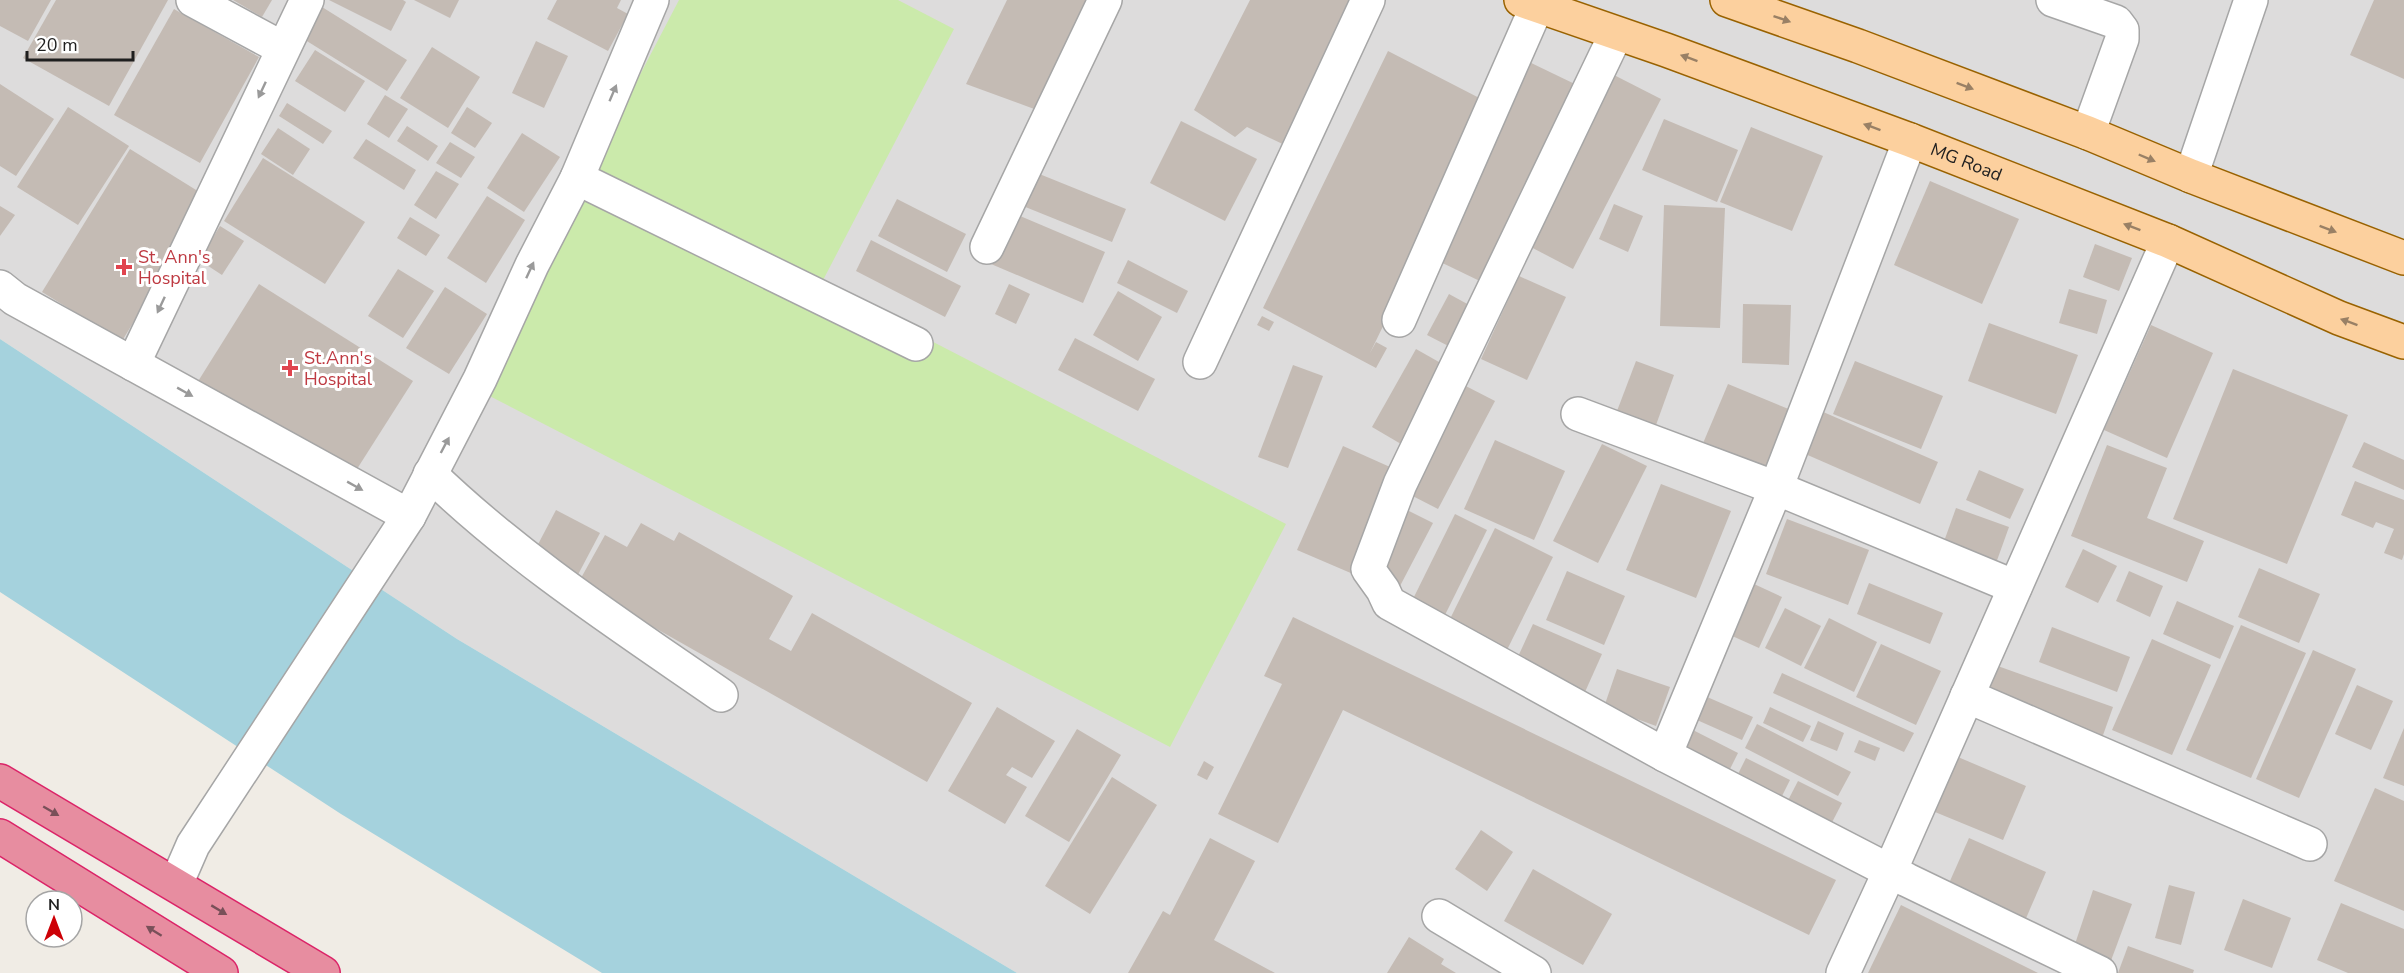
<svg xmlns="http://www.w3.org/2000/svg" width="2404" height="973" viewBox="0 0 2404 973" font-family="'Nunito Sans',sans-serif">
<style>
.residential{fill:#dddcdc}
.grass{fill:#cbeaab}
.water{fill:#a5d2dd}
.building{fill:#c4bbb4}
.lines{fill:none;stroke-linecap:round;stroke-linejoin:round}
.minor-casing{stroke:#a6a6a6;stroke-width:36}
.major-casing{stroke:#996200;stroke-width:36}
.highway-casing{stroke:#db2468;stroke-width:36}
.minor{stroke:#fff;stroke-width:33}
.major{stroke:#fcd09e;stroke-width:33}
.highway{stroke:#e78da0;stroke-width:33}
.oneway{fill:#998065}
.oneway2{fill:#9a9a9a}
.oneway3{fill:#795059}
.health-dot{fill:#e0444e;stroke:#fff;stroke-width:2}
.labels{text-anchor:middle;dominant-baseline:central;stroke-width:6;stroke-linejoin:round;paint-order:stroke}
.street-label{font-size:18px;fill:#1f1f1f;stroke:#fff}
.health-label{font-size:18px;fill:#be3a42;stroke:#fff;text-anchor:start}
</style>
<rect width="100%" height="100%" fill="#f0ece5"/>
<path class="residential" d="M0,0H2404V973H1017L457,639L0,339Z"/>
<path class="grass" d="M679,0H898L954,29L821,284L1286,524L1170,747L476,389Z"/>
<path class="water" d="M0,339L457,639L1017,973H602L341,814L0,592Z"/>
<g class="building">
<path d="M0,0H51L28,41L0,26Z"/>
<path d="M56,0H168L109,106L23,58Z"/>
<path d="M233,0H272L262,17Z"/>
<path d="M329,0H403L406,2L391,31Z"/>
<path d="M414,0H459L450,18Z"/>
<path d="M557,0H621L617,8L628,14L608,51L547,19Z"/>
<path d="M1007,0H1099L1045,113L966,84Z"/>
<path d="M1250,0H1364L1293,149L1247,127L1235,137L1194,110Z"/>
<path d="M2374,0H2404V79L2350,55Z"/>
<path d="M322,7L407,60L387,91L302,38Z"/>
<path d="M174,9L259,57L200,163L114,115Z"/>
<path d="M536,41L568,56L544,108L512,93Z"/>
<path d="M432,47L480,77L448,128L400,98Z"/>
<path d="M315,50L365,81L345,112L295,81Z"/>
<path d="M1388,51L1491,104L1370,353L1376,342L1387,348L1376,368L1263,308Z"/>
<path d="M1525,60L1581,87L1486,284L1430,257Z"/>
<path d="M1612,74L1661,99L1573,269L1525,244Z"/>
<path d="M0,84L54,119L16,176L0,166Z"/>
<path d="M385,95L408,109L389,138L367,124Z"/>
<path d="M287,103L332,131L323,144L279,116Z"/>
<path d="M68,107L129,146L78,225L17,187Z"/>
<path d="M467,107L492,123L475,148L451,133Z"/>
<path d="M1664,119L1738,150L1717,202L1642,170Z"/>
<path d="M1181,121L1257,159L1225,221L1150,183Z"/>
<path d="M407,126L438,146L428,161L397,141Z"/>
<path d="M1751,127L1823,156L1792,231L1720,202Z"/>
<path d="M278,128L310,149L293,175L261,154Z"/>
<path d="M522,133L560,157L524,212L487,188Z"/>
<path d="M366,139L416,170L404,190L353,158Z"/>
<path d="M450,142L475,157L461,178L436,163Z"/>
<path d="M130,149L209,198L122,341L42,292Z"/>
<path d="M263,158L365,222L325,284L224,221Z"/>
<path d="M436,171L459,184L436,219L414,205Z"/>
<path d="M1032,171L1126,209L1112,242L1018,204Z"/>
<path d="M1930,181L2019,219L1982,304L1894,265Z"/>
<path d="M487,196L525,220L486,283L447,258Z"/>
<path d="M897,199L966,234L947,272L878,236Z"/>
<path d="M1614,204L1643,216L1628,252L1599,239Z"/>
<path d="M1664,205L1725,208L1720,328L1660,326Z"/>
<path d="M0,206L15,215L0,236Z"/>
<path d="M1013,213L1105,252L1083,303L991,264Z"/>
<path d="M410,217L440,235L426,256L397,238Z"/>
<path d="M220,226L244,241L222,275L199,260Z"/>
<path d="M871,240L961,286L945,317L856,271Z"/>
<path d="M2095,244L2132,258L2119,291L2083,277Z"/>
<path d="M1128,260L1188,291L1177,313L1117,283Z"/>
<path d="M398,269L434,291L403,338L368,316Z"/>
<path d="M1519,276L1566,297L1527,380L1481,359Z"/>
<path d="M259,284L413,381L350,480L197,383Z"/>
<path d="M1009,284L1030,294L1016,324L995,314Z"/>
<path d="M445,287L487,314L449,374L406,348Z"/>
<path d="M2069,289L2107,300L2097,334L2059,323Z"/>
<path d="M1118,291L1162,317L1138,361L1093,335Z"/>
<path d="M1449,294L1482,312L1460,352L1427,335Z"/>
<path d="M1743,304L1791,305L1789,365L1742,363Z"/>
<path d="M1262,316L1274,322L1269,331L1257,325Z"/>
<path d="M1989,323L2078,355L2056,414L1968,381Z"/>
<path d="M2151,325L2213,353L2167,458L2104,430Z"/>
<path d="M1075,338L1155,379L1138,411L1058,370Z"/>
<path d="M1416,349L1446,366L1401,444L1372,427Z"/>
<path d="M1636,361L1674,375L1656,425L1617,411Z"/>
<path d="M1855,361L1943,396L1921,449L1833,414Z"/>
<path d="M1293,365L1323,376L1288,468L1258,457Z"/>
<path d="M2233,369L2348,415L2287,564L2173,519Z"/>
<path d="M1458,382L1495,401L1438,509L1401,490Z"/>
<path d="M1728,384L1791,410L1765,474L1701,448Z"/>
<path d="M1821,411L1938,462L1920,504L1803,453Z"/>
<path d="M1495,440L1565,471L1534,540L1464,509Z"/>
<path d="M2364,442L2404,460V490L2352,467Z"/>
<path d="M1602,444L1647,466L1598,563L1553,541Z"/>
<path d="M2107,445L2167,468L2147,518L2204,541L2187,582L2071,536Z"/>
<path d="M1343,446L1399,471L1353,574L1297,550Z"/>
<path d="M1979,470L2024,489L2010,519L1966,500Z"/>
<path d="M2355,481L2404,500V554L2402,560L2384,553L2394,529L2376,522L2373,528L2341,515Z"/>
<path d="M1661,484L1731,511L1696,598L1626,570Z"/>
<path d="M1403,508L1433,523L1400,586L1373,570Z"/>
<path d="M1956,508L2009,527L1995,566L1942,547Z"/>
<path d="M556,510L600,533L572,586L534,552Z"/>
<path d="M1455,514L1487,530L1443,619L1411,603Z"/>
<path d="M1787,519L1869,550L1848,605L1766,574Z"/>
<path d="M641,523L674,541L679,532L793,596L769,639L791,651L812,613L972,703L927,782L588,590L591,584L581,578L605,535L627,547Z"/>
<path d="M1495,528L1553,557L1503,658L1445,629Z"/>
<path d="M2083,549L2117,566L2098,603L2065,587Z"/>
<path d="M2259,568L2320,594L2299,643L2238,617Z"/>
<path d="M1567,571L1625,596L1604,645L1546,620Z"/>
<path d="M2129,571L2163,586L2150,617L2116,601Z"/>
<path d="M1869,583L1943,613L1930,644L1857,614Z"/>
<path d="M1754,584L1782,597L1759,648L1730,635Z"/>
<path d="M2177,601L2234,626L2220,659L2163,634Z"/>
<path d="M1785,608L1821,626L1801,666L1765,648Z"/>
<path d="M1293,617L1836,880L1809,935L1343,710L1278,843L1218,814L1282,684L1264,676Z"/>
<path d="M1829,618L1877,642L1854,692L1804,668Z"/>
<path d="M1533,624L1602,654L1585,692L1516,661Z"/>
<path d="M2241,625L2306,653L2251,778L2186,750Z"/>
<path d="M2052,627L2130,657L2117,692L2039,662Z"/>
<path d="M2152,639L2211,665L2172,755L2112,730Z"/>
<path d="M1881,644L1941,671L1916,725L1856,697Z"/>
<path d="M2313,650L2356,669L2299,798L2256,779Z"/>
<path d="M1995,665L2113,707L2102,738L1985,694Z"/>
<path d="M1617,669L1670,687L1656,726L1604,707Z"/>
<path d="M1782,673L1914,733L1904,752L1773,693Z"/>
<path d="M2357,685L2393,701L2371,750L2335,734Z"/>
<path d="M1698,693L1753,717L1742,740L1688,716Z"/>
<path d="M997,707L1055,741L1032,778L1012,767L1006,775L1027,787L1005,824L948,791Z"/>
<path d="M1770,707L1811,726L1803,742L1763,723Z"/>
<path d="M1818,721L1844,733L1837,751L1810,740Z"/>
<path d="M1757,724L1851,772L1838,796L1745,748Z"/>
<path d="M1689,728L1738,753L1725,779L1675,755Z"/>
<path d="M2404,728V786L2383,778Z"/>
<path d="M1077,729L1121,755L1069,842L1025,816Z"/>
<path d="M1859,740L1880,748L1875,761L1854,752Z"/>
<path d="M1958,757L2026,786L2003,840L1935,812Z"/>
<path d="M1746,758L1790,780L1776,808L1732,786Z"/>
<path d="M1204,761L1214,767L1207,780L1197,775Z"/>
<path d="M1112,777L1157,805L1090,914L1045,886Z"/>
<path d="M1798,781L1842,803L1826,834L1782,812Z"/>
<path d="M2375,788L2404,801V911L2334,881Z"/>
<path d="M1481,830L1513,852L1487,891L1455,869Z"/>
<path d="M1210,838L1255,861L1214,940L1275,973H1128L1163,911L1170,915Z"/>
<path d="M1969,838L2046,872L2024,923L1946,890Z"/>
<path d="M1533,869L1612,914L1583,965L1504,921Z"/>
<path d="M2169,885L2195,892L2181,945L2155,938Z"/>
<path d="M2093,890L2132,904L2109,966L2072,953Z"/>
<path d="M2243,899L2291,918L2272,968L2224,950Z"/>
<path d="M2341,903L2404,929V973H2348L2317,960Z"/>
<path d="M1901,905L2038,973H1868Z"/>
<path d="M1409,937L1444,959L1441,964L1456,973H1387Z"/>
<path d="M2128,946L2194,970L2193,973H2118Z"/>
</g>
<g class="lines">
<g class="minor-casing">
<g id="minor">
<path d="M193,0L282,48"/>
<path d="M2053,0L2116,22L2122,30V39L2088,133"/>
<path d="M1616,34L1400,484L1368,569L1383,590L1389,603L1665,755L1907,880L2100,973"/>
<path d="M2191,176L2251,0"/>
<path d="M577,178L916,344"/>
<path d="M987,247L1105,0"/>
<path d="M0,287L15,299L409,516"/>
<path d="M1399,320L1537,6"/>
<path d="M1200,362L1368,0"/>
<path d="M133,364L307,0"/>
<path d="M1578,414L1776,488L2015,587"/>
<path d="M430,474C518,559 620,625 721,695"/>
<path d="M1967,696L2310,844"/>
<path d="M1665,755L1776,488L1910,140"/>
<path d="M176,884L193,845L409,516L480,379L532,265L577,178L652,0"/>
<path d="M1439,916L1534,973"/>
<path d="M1843,973L1890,871L2168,241"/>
</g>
</g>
<g class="major-casing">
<g id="major">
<path id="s1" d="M1521,0L1666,50L1910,140L2168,241L2339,318L2404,342"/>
<path d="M1727,0L1858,46L2088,133L2191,176L2404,258"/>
</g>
</g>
<g class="highway-casing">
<g id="highway">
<path d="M0,781L323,973"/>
<path d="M0,836L221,973"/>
</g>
</g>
<use href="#minor" class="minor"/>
<use href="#major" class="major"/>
<use href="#highway" class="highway"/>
</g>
<defs><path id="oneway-solid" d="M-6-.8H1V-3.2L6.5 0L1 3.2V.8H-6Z" transform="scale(1.5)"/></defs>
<g class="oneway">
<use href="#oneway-solid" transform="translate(1782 19) rotate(19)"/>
<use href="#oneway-solid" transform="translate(1689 58) rotate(-160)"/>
<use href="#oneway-solid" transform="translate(1965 86) rotate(21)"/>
<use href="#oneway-solid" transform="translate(1872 127) rotate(-160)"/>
<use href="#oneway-solid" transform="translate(2147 158) rotate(23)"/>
<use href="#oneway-solid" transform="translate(2132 227) rotate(-159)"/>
<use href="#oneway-solid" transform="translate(2328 229) rotate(21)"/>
<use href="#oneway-solid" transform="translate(2349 322) rotate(-160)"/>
</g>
<g class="oneway2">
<use href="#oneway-solid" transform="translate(262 90) rotate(115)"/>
<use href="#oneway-solid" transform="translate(613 93) rotate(-67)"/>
<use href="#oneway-solid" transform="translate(530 270) rotate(-65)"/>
<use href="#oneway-solid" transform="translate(161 305) rotate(115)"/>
<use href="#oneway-solid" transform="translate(185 392) rotate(29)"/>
<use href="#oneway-solid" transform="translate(445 445) rotate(-62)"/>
<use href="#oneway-solid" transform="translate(355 486) rotate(29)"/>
</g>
<g class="oneway3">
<use href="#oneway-solid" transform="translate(51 811) rotate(30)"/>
<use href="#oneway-solid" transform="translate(219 910) rotate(31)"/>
<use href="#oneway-solid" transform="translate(154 931) rotate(-148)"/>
</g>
<g class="health-dot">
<path d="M121 258h6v6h6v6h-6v6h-6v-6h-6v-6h6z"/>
<path d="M287 359h6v6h6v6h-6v6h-6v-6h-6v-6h6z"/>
</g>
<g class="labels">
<g class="street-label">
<text stroke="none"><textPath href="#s1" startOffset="474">MG Road</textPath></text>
</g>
<g class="health-label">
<text x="138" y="257">St. Ann's<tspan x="138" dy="21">Hospital</tspan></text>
<text x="304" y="358">St.Ann's<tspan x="304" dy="21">Hospital</tspan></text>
</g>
</g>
<g transform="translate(54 919)"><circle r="28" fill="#ffffff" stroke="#a5a5a5" stroke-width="1.5"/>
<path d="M0-4.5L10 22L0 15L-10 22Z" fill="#cd0006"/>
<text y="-9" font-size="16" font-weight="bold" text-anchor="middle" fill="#1f1f1f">N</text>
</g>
<path d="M27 51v9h106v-9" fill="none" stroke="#1f1f1f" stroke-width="3"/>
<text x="36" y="51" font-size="18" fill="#1f1f1f" stroke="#ffffff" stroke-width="4.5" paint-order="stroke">20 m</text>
</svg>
